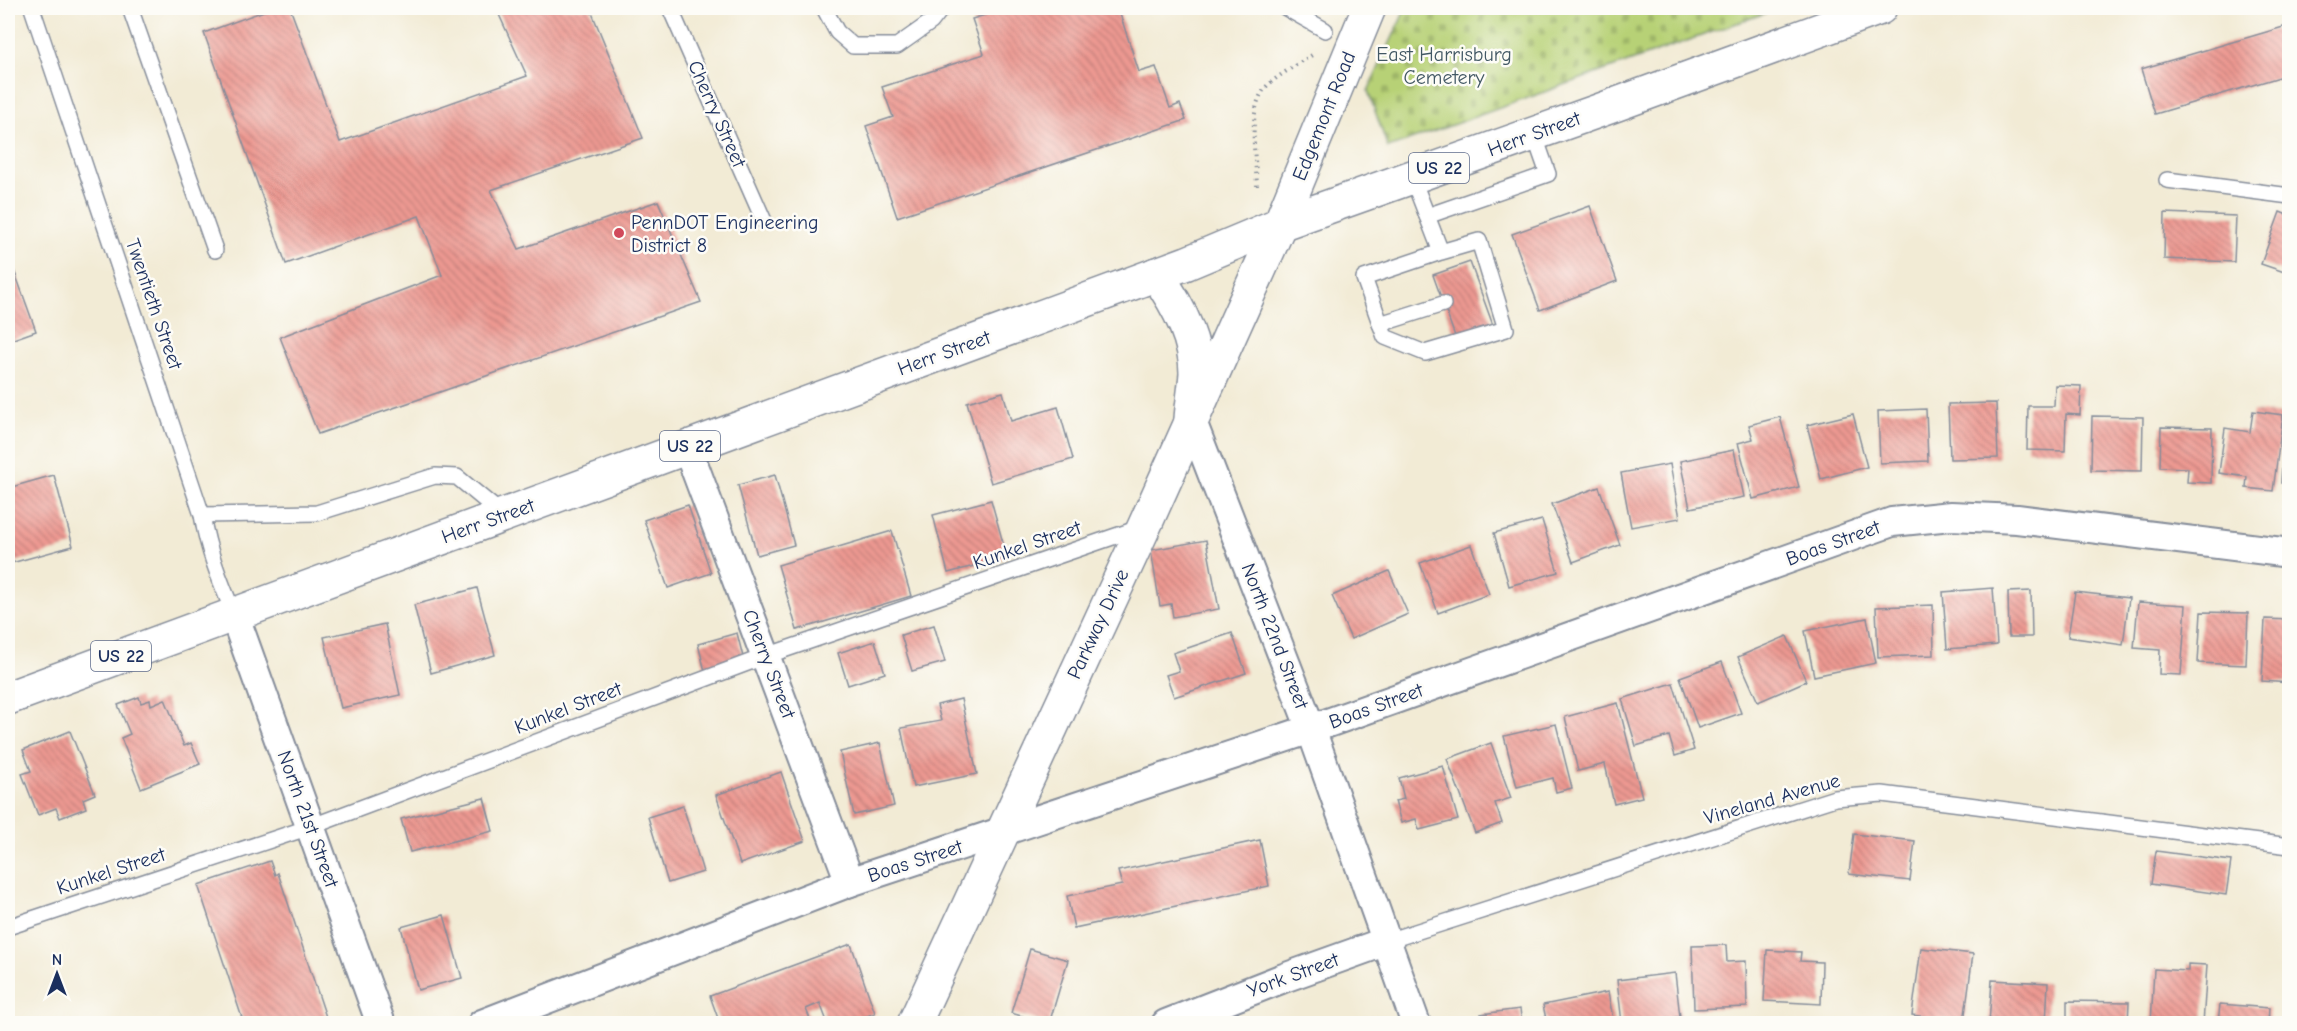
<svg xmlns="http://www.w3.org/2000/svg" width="2297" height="1031" viewBox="0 0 2297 1031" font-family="'Comic Neue',sans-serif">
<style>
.cemetery{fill:url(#cemetery-stones);stroke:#69806a;stroke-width:1.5}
.building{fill:url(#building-back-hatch)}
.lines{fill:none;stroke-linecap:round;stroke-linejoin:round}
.service-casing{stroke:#868d9a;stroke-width:18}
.minor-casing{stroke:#868d9a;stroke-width:32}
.tertiary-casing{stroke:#868d9a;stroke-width:36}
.primary-casing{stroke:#868d9a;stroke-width:36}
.path{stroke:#868d9a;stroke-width:4;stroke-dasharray:1.5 4.5;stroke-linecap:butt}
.service{stroke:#fff;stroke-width:15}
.minor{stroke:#fff;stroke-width:28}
.tertiary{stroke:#fff;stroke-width:33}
.primary{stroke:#fff;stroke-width:33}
.poi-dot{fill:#d1495b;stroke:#fdfcf7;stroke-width:2}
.labels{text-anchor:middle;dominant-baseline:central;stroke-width:5;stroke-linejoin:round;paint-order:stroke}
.shield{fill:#fdfcf7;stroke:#5f6c8c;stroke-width:1.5}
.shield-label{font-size:18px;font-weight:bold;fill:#1b2f5e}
.park-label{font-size:20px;fill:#425864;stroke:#fdfcf7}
.street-label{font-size:20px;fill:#1b2f5e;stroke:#fdfcf7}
.poi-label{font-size:20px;fill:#1b2f5e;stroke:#fdfcf7;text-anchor:start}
</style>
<defs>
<pattern id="cemetery-stones" width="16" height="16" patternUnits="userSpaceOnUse" patternTransform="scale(1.5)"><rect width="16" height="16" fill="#b7d176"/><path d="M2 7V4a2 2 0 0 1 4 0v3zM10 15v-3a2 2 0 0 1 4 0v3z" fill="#9db468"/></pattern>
<pattern id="building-back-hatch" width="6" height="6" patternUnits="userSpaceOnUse" patternTransform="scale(1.5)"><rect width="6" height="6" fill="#ed9991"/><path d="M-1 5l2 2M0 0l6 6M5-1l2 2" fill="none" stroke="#bf7d7a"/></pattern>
</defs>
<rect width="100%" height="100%" fill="#fdfcf7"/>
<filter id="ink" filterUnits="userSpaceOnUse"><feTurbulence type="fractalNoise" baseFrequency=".0167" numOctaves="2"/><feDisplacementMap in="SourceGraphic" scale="12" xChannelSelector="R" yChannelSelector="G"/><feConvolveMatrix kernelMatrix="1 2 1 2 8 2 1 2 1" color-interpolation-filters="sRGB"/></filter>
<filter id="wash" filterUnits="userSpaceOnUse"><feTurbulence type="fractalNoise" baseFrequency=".008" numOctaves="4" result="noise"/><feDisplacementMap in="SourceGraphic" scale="24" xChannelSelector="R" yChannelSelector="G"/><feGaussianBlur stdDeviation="1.35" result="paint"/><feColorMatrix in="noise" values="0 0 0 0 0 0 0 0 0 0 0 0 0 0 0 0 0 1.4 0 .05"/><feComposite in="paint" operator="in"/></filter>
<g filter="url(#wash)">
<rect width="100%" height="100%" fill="#f2ebd5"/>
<path class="cemetery" d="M1406,8H1779L1388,148L1368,91Z"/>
<g id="blocks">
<g class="building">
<path d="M272,8H290L340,142L527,76L496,8H590L643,138L491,190L519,249L658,201L701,302L318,434L280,337L442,275L419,216L286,264L204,33Z"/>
<path d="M1008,8H1083L1084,11L1096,8H1118L1139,72L1156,67L1170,108L1180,104L1186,120L897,217L866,126L893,117L882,87L984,54L972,19Z"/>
<path d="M2290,25V74L2155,114L2141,69Z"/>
<path d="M1590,206L1617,281L1540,310L1512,234Z"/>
<path d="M2280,212L2290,216V274L2261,264Z"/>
<path d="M2165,213L2236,216L2234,262L2164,259Z"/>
<path d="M10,259L36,331L8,341V260Z"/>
<path d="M1470,262L1494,328L1457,342L1433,275Z"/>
<path d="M2055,385L2081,386L2080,415L2066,414L2065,451L2027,450L2028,406H2054Z"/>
<path d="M1003,392L1011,421L1058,407L1073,459L991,483L967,402Z"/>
<path d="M1996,403L1998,458L1950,459L1948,404Z"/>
<path d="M1926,409L1928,461L1880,463L1878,411Z"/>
<path d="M2253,411L2283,415L2273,491L2246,488L2247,477L2219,473L2225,428L2250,432Z"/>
<path d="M1853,414L1867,467L1821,479L1807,425Z"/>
<path d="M2285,414H2290V483H2281Z"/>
<path d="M2092,416L2143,417L2142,471L2091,470Z"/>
<path d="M1780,417L1799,487L1753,499L1738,443L1753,439L1749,425Z"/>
<path d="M2161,427L2212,428L2211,483L2187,482L2188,468L2160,467Z"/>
<path d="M1734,450L1744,497L1690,508L1680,461Z"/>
<path d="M1670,464L1680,518L1631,527L1621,473Z"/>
<path d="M54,475L73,546L8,564V488Z"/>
<path d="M775,475L794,545L757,555L738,485Z"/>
<path d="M1599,487L1620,545L1573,562L1552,504Z"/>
<path d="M991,500L1007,557L948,573L933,515Z"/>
<path d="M688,505L711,573L668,588L644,520Z"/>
<path d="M1542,520L1558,572L1509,586L1494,533Z"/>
<path d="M892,531L911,596L797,630L778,565Z"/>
<path d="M1206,540L1219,609L1173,617L1171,604L1160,606L1151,550Z"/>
<path d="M1471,545L1489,594L1438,613L1420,563Z"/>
<path d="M1389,571L1408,614L1351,639L1332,596Z"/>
<path d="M477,588L495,655L431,673L414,605Z"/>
<path d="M1993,588L1997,645L1947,649L1943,592Z"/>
<path d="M2031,591L2032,637H2009L2008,592Z"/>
<path d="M2075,592L2129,598L2123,645L2068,637Z"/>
<path d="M2138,602L2186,605L2181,675L2159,674L2160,650L2134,648Z"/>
<path d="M1933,605L1934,655L1878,657L1876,607Z"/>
<path d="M2201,612L2248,613L2246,665L2198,663Z"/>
<path d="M1867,618L1876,663L1814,676L1805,631Z"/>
<path d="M2265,619L2290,620V683L2262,681Z"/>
<path d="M385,624L400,695L341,708L324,637Z"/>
<path d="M934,625L945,662L912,671L901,635Z"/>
<path d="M737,633L744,661L705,671L698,644Z"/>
<path d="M1232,633L1246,673L1174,697L1166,675L1179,671L1173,653Z"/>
<path d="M1787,636L1806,681L1758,702L1738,657Z"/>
<path d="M875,641L885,673L848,685L838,653Z"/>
<path d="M1722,662L1741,713L1698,728L1680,677Z"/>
<path d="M1673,683L1694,750L1675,756L1669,736L1636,746L1622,699Z"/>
<path d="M139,697L141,703L150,700L151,705L165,699L184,746L191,743L200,764L141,788L121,738L130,734L118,705Z"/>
<path d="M961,699L977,774L913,787L901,728L941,721L937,705Z"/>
<path d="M1618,703L1642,797L1614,804L1605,764L1578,771L1565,717Z"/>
<path d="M1556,724L1572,788L1556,792L1553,778L1517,787L1504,736Z"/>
<path d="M70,731L95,794L83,799L86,808L60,818L56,808L38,815L22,774L31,771L23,750Z"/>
<path d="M880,743L894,806L854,815L840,752Z"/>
<path d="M1491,743L1511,798L1495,803L1502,823L1475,833L1447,759Z"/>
<path d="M1443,766L1458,820L1419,830L1416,819L1401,823L1395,801L1404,799L1399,778Z"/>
<path d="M781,772L805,841L740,864L716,795Z"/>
<path d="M484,798L493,831L410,852L401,819Z"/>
<path d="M683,806L703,872L668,883L648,817Z"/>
<path d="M1854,834L1915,841L1910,881L1849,874Z"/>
<path d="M1260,840L1269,886L1074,928L1067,896L1122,885L1118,871Z"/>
<path d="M2156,851L2231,861L2226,895L2151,884Z"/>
<path d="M270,861L275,875L278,873L328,1023L244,1024L198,885Z"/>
<path d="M444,915L462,978L418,990L401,927Z"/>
<path d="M851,944L875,1013L846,1024H828L820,1003L806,1009L812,1024H720L710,996Z"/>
<path d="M1726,945L1727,962L1746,961L1747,1007L1694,1009L1692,946Z"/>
<path d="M1921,948L1973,954L1964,1022L1912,1015Z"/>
<path d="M1030,949L1068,960L1049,1024L1011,1013Z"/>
<path d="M1767,950L1801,952L1800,961L1822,962L1821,1004L1764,1001Z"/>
<path d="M2188,964L2207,965L2203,1024H2151L2154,969L2188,971Z"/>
<path d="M1675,973L1680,1017L1622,1023L1617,980Z"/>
<path d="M1992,980L2048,983L2046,1024H1989Z"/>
<path d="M1608,992L1614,1024H1547L1543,1005Z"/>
<path d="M2067,1001L2129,1002L2128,1024H2067Z"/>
<path d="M2220,1004L2269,1008L2268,1024H2218Z"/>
<path d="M1520,1009L1522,1024H1482L1481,1014Z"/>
</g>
</g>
</g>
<g filter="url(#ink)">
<use href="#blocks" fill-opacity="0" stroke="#868d9a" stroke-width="1.5"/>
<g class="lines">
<g class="service-casing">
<g id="service">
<path d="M32,8L202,515C208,551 220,581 234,614"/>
<path d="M130,8L215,250"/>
<path d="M670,8L764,221"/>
<path d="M824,8L837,32L853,46H897L931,22L942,8"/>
<path d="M1286,8L1325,30"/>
<path d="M1412,177L1441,252L1364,278L1385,337L1425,353L1506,329L1479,241L1441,252"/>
<path d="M2167,180L2290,196"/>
<path d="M1427,216L1548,174L1534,134"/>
<path d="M1380,324L1443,304"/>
<path d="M202,515L317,513L435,476L457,477L503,515"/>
<path d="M8,927L310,827L766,656L1142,527"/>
<path d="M1387,941L1835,798L1882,794L2290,846"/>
</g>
</g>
<g class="minor-casing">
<g id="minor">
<path d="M1191,419L1311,729L1416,1024"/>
<path d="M687,447L850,882"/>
<path d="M234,614L381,1024"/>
<path d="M482,1024L850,882L1311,729L1892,522L1951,516L2017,519L2290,553"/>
<path d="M1166,1024L1281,979L1387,941"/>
</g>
</g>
<g class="tertiary-casing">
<path id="tertiary" d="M914,1024L1144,527L1280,224L1369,8"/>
</g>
<g class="primary-casing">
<g id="primary">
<path d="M1156,274C1176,302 1196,337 1196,373C1195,388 1192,404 1191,419"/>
<path d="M8,698L1187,263L1280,224L1598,111L1880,8"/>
</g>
</g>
<path class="path" d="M1257,186C1256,157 1245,105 1269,84C1282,73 1298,64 1312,55"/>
<use href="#service" class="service"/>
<use href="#minor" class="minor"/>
<use href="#tertiary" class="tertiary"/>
<use href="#primary" class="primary"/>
</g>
</g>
<circle class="poi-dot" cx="619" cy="233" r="6"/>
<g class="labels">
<g class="shield">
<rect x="1409" y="153" width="60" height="30" rx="4.5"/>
<rect x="660" y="431" width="60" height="30" rx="4.5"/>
<rect x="91" y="641" width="60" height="30" rx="4.5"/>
</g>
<g class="shield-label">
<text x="1439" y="168">US 22</text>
<text x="690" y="446">US 22</text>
<text x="121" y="656">US 22</text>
</g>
<g class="park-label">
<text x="1444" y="54">East Harrisburg<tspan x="1444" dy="23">Cemetery</tspan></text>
</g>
<g class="street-label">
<text transform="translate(717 114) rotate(66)">Cherry Street</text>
<text transform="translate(1324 116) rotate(-68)">Edgemont Road</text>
<text transform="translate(1534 134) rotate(-20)">Herr Street</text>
<text transform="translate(154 304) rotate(71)">Twentieth Street</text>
<text transform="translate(944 353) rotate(-20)">Herr Street</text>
<text transform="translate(488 521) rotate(-20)">Herr Street</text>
<text transform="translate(1833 543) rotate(-20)">Boas Street</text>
<text transform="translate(1027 545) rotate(-19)">Kunkel Street</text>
<text transform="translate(1098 624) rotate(-65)">Parkway Drive</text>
<text transform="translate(1275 636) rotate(69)">North 22nd Street</text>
<text transform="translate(769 664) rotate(69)">Cherry Street</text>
<text transform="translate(1376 706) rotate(-20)">Boas Street</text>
<text transform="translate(568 708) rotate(-21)">Kunkel Street</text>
<text transform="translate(1772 799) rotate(-16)">Vineland Avenue</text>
<text transform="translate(308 819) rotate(70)">North 21st Street</text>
<text transform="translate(915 861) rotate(-18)">Boas Street</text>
<text transform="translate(111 871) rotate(-18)">Kunkel Street</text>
<text transform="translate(1293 975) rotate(-20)">York Street</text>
</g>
<g class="poi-label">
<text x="631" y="222">PennDOT Engineering<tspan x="631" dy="23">District 8</tspan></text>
</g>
</g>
<rect width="2297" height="1031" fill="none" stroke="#fdfcf7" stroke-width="30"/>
<g transform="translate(57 974)" stroke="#fdfcf7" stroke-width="4.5" paint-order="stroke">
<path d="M0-4.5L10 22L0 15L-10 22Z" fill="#1b2f5e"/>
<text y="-9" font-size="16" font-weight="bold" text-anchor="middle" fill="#1b2f5e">N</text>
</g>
</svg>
